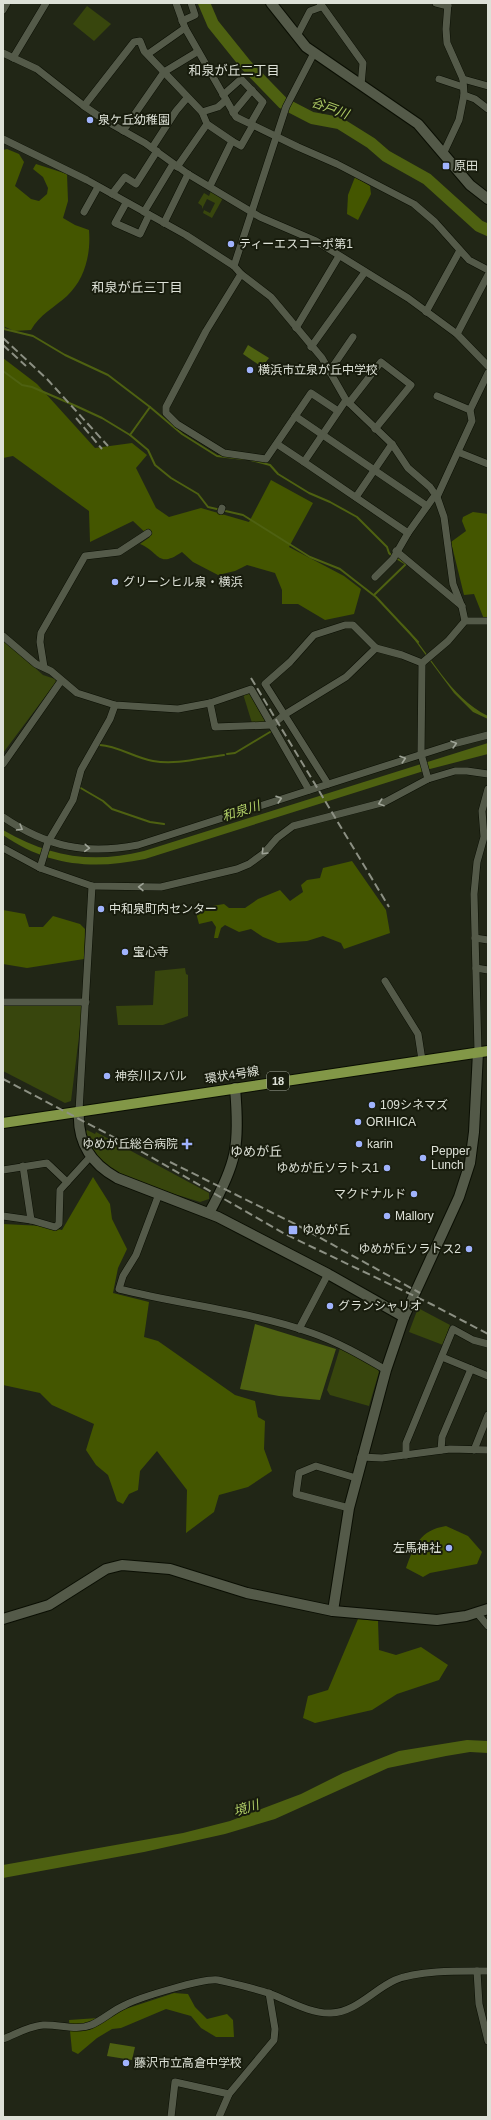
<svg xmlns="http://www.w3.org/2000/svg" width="491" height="2120" viewBox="0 0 491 2120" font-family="Arial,'Noto Sans JP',sans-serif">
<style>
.green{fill:#38460d}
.forest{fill:#445600}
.water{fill:#4e6111}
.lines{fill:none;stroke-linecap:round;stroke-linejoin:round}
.stream{stroke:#4e6111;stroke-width:2}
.river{stroke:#4e6111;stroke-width:12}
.street-casing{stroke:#0a0e03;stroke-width:8}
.secondary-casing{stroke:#0a0e03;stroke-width:12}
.primary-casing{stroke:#0a0e03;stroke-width:12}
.street{stroke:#545a49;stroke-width:7}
.secondary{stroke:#545a49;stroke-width:10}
.primary{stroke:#829747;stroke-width:10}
.rail{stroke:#8c9083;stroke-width:2;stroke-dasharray:8 4;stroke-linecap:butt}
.oneway{stroke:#9fa497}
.poi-dot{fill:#a0b3fd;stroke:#181c0d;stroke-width:1.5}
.labels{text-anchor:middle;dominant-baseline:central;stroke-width:4;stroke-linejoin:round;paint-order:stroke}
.shield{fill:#181c0d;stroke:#a2a69a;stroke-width:1}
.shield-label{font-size:11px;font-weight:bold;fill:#dde1d7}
.poi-label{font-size:12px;fill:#dde1d7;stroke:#181c0d;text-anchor:start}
.street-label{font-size:12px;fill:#dde1d7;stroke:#181c0d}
.neighbourhood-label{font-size:13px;fill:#dde1d7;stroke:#181c0d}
.water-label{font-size:13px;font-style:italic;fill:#afcc66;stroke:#181c0d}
</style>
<rect width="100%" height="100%" fill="#212616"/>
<g class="green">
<path d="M87,6L111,24L94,41L73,24Z"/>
<path d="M211,191L223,198L212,218L203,213L204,210L210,213L215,203L207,199L202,209V206L198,203L204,193L209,196Z"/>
<path d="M3,639L43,675L55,679L56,682L3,753Z"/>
<path d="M249,693L265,721L264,724L252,723L243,694Z"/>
<path d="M185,968L186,974L188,975V1016L163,1025H118L116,1006L153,1005L155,971Z"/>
<path d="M83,1004L71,1101L65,1103L3,1071V1005Z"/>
<path d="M87,1130L95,1134L96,1132L209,1193V1199L200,1202C173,1193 123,1181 103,1162C94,1154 89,1144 85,1133Z"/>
<path d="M418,1308L450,1325L443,1345L409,1332Z"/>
<path d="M340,1348L377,1368L379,1372L369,1406L330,1395L327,1390Z"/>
</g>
<g class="forest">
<path d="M7,149L19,154L24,162L15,186L31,199L39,201L47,194L48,188L43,177L33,169L36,164L67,174L68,201L63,218L75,225L89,230C91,254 85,279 67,296C55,307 39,315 31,330L14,331L3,326V150Z"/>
<path d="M355,177L370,186L371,194L358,220L347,214L348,195Z"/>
<path d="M3,358L37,384L95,448L132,443L147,455L136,468L156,508L169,517L201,508L249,522L271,480L313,503L289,547L344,576L361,589L354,614L325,620L298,604H282V590L275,573L247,565L235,571L218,575L193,562L182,552C157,569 160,552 140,544L150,537L133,521L90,542L89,511L13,456L3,458Z"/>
<path d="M473,512L488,514V619H484L474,594L464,595L451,542L466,531L462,521L463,517Z"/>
<path d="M352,861L386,910L390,933L344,949L341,943L323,936L307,941L278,943L263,937L251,929L239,932L225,925L221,928L218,938H214L216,927L212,921L199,924L195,909L224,904L229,908H245L258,899L280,890L290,901L303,892L301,885L307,880L320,878L323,868Z"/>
<path d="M3,910L25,914L29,927H43L53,916L80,924L85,929L84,959L27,968L3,964Z"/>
<path d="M93,1177L110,1204L112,1219L127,1249L118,1268L113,1293L149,1302L144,1337L158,1341L235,1395L255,1401L258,1417L265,1421L264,1449L272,1471L248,1487L219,1495L214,1512L186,1533L187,1490L157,1451L140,1471L138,1490L129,1494L123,1504L117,1501L108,1475L96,1465L86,1450L94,1424L52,1405L40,1393L3,1385V1224L43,1226L62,1230Z"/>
<path d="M446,1526L468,1536L482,1552L477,1564L430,1573L423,1577L406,1568C414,1546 420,1530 446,1526Z"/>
<path d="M358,1619L378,1621L379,1650L396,1655L421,1647L448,1665L439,1680L397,1694L372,1710L315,1723L303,1718L308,1696L328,1690Z"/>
<path d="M174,1993L188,1994L195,2007L207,2019L227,2014L233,2020L234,2037H216L201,2028L191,2016L166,2009L121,2028L112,2029L97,2038L78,2054L72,2051L69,2020L98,2018Z"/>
</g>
<g class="water">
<path d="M248,345L269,358L262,367L243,354Z"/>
<path d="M402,623C431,654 449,697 488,716V719L473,712L454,693Z"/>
<path d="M488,743V754L430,769L145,859C93,870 48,866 3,835V830C50,857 92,864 144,851Z"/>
<path d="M255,1324L336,1349L320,1400L279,1396L240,1389Z"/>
<path d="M467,1740L488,1741V1753L470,1752L446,1756L388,1768L275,1819L225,1834L144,1852L3,1878V1865L183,1833L230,1821L301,1794L343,1773L399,1751Z"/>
<path d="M110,2043L135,2047L132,2060L107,2056Z"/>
</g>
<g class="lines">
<g class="stream">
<path d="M3,322L4,329L33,336L65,355L108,375L150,407L130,435L148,450L155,465L171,478L198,494L208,507L243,515L310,557L340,569L376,597L418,642"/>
<path d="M3,371L22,385L32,387L76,406L102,418L130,435"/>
<path d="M150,407L182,434L217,456L244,459"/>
<path d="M251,460L270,465L278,474L309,493L330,502L357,517L387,547L389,553L392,556"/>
<path d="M374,595L406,564L396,558"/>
<path d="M100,745C118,746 135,758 153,761C177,765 200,758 224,755"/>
<path d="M227,754L235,753L270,732"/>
<path d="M79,787L103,801L112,809L150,822L164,824"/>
</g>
<path class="river" d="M204,3L213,24L246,65L283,103L312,118L339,123L371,143L386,156L427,179L479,226L488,230"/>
<g class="street-casing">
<g id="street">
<path d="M176,3L185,28L236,117L298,147L337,164L414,204L435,222L469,260L488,270"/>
<path d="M320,3L363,63L361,85"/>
<path d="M436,3L448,6"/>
<path d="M3,10L7,3"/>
<path d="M182,21L195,15L191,3"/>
<path d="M297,36L310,11L321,7"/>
<path d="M3,53L37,69L84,106L106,121L145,143L188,174L260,217L316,241L408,298L457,334L488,366"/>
<path d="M148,54L185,28"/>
<path d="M13,58L46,3"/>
<path d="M439,79L463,87"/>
<path d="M463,79L488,86"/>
<path d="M223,95L241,79L263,102L251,123"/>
<path d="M464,95L475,99L488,109"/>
<path d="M84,106L134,42L140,41L144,51L202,112L207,124L232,141L210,186"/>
<path d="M202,112L218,107L226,100"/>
<path d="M233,113L252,90"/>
<path d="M123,131L164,72L197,52"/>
<path d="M3,139L87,180L186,235L234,266L241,274L271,297L322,358L346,400L392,444L408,468L430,487L437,497L444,517L453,584L462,607L465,621"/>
<path d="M232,141L241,146L253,125"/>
<path d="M152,148L176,111L187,98"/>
<path d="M444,152L459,120L464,95L463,79L447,43L446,29L448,3"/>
<path d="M177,167L207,124"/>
<path d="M112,194L125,177L136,184L157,151"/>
<path d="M126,203L115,223L140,234L149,215"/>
<path d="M84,212L98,187"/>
<path d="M144,212L173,164"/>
<path d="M164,223L188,174"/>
<path d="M234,266L286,107L314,53"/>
<path d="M241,274L206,331L166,407V413L177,424L224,453L266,459L311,393L338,411"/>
<path d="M426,312L459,252"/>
<path d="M296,328L339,256"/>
<path d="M457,334L488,275"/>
<path d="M311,347L365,272"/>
<path d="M329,372L353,337"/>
<path d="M437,396L470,410"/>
<path d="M346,400L304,462L408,533L433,498L437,497L472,421L470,410L488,373"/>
<path d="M349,403L381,362L411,385L375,429"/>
<path d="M295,416L427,506"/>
<path d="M277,444L304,462"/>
<path d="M458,452L488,464"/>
<path d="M356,497L392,444"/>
<path d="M221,511L222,508"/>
<path d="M396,551L462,606"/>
<path d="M375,577L393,559L408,533"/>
<path d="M3,636L36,664L51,671L77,693L115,705L178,709L210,703L251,689L309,790"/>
<path d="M422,663L421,754L428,779"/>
<path d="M44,667L40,642L41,633L85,556L119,552L148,533"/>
<path d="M210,703L215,727L272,725L284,715L346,677L376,648"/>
<path d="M3,764L61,681"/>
<path d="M328,784L265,684L290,662L314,635L345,625H353L376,648L402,655L422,663L448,641L465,621H488"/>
<path d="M3,817C47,847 86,855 138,845L457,743L488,735"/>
<path d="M3,848L40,868L92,886L161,887L237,869L249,864L264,853L277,838L293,826L385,802L428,779L455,771H467L488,774"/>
<path d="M40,868L48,842L73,800L81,770L110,719L115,705"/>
<path d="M475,938L488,940"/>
<path d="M476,968L488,970"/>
<path d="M385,981L418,1034L422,1060"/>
<path d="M3,1002H86"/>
<path d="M478,1052L474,894L477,862L484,837L482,811L488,789"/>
<path d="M79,1111L92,886"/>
<path d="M23,1166L31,1220"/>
<path d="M3,1170L47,1163L67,1182"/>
<path d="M159,1194L136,1255L123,1276L119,1289C183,1305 249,1311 312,1333C338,1342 362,1356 386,1370"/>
<path d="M3,1216L31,1220L55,1227L59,1224L60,1190L90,1157"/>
<path d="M299,1329L328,1274"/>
<path d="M442,1357L488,1376"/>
<path d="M441,1450L442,1437L471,1369"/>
<path d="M474,1450L488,1415"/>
<path d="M406,1455V1443L453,1329L473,1340L488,1344"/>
<path d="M361,1457L382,1458L450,1449L488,1450"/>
<path d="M349,1508L296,1494L299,1473L316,1466L356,1478"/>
<path d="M477,1613L488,1626"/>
<path d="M477,1971L479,2004L488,2041"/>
<path d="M3,2039C16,2034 29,2026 43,2025C59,2024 76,2031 91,2025C103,2020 113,2010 125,2005C140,1997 204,1978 218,1980C235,1984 254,1988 271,1994C289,2001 311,2014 331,2013C356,2012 373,1990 395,1980C419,1970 461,1971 488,1971"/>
<path d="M171,2117L175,2082L229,2094"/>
<path d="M219,2117L229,2094L274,2040L275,2029L269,1993"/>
</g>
</g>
<g class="secondary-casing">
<g id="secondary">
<path d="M271,3L306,47L418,124L470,185L488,199"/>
<path d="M79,1111C77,1142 90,1163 117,1178L218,1217L328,1274L404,1317"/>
<path d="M209,1213C237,1163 240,1145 235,1088"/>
<path d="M333,1611L349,1508L386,1370L404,1317L459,1197L470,1163L474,1132L478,1052"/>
<path d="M3,1619L49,1605L106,1569L122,1565L170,1569L247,1593L333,1611L437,1620L466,1616L488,1609"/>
</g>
</g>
<g class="primary-casing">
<path id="primary" d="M3,1123L488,1051"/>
</g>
<use href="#street" class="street"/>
<use href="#secondary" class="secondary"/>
<use href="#primary" class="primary"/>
<g class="rail">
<path d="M3,338L47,379L108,446"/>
<path d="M3,345L26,366"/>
<path d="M76,418L102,449"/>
<path d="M251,678L389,907"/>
<path d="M3,1079L142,1152L285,1234L431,1304L488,1334"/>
<path d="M170,1162L297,1225L420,1293"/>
</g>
</g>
<defs><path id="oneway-chevron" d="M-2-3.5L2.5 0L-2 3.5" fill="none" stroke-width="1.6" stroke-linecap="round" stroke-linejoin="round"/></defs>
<g class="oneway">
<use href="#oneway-chevron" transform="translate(454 744) rotate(-16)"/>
<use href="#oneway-chevron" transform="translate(403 759) rotate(-18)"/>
<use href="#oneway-chevron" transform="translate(279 799) rotate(-18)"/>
<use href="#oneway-chevron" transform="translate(381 803) rotate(161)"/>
<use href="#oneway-chevron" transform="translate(20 828) rotate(31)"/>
<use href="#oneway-chevron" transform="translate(87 848) rotate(4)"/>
<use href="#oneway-chevron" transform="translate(264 852) rotate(135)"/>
<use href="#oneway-chevron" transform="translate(141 887) rotate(-179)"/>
</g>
<g class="poi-dot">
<circle cx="90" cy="120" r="4"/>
<rect x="442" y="162" width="8" height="8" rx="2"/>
<circle cx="231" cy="244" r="4"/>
<circle cx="250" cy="370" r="4"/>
<circle cx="115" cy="582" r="4"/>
<circle cx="101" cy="909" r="4"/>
<circle cx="125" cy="952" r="4"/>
<circle cx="107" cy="1076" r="4"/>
<circle cx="372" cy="1105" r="4"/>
<circle cx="358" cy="1122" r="4"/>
<path d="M185 1138h4v4h4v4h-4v4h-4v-4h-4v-4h4z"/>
<circle cx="359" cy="1144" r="4"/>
<circle cx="423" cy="1158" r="4"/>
<circle cx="387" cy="1168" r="4"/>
<circle cx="414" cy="1194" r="4"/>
<circle cx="387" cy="1216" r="4"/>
<rect x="288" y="1225" width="10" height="10" rx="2"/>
<circle cx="469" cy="1249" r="4"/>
<circle cx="330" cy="1306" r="4"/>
<circle cx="449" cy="1548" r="4"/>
<circle cx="126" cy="2063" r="4"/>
</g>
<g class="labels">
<rect class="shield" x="267" y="1072" width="22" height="18" rx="3"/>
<g class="shield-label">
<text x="278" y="1081">18</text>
</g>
<g class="poi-label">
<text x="98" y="120">泉ケ丘幼稚園</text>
<text x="454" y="166">原田</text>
<text x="239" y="244">ティーエスコーポ第1</text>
<text x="258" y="370">横浜市立泉が丘中学校</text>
<text x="123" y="582">グリーンヒル泉・横浜</text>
<text x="109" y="909">中和泉町内センター</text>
<text x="133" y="952">宝心寺</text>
<text x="115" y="1076">神奈川スバル</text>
<text x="380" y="1105">109シネマズ</text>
<text x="366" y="1122">ORIHICA</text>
<text x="178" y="1144" text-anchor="end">ゆめが丘総合病院</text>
<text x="367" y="1144">karin</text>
<text x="431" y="1151">Pepper<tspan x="431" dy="14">Lunch</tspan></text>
<text x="379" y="1168" text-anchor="end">ゆめが丘ソラトス1</text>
<text x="406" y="1194" text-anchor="end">マクドナルド</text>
<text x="395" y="1216">Mallory</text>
<text x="302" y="1230">ゆめが丘</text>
<text x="461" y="1249" text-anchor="end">ゆめが丘ソラトス2</text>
<text x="338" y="1306">グランシャリオ</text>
<text x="441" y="1548" text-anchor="end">左馬神社</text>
<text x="134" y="2063">藤沢市立高倉中学校</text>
</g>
<g class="street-label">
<text transform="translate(232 1075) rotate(-9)">環状4号線</text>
</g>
<g class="neighbourhood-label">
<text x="234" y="70">和泉が丘二丁目</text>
<text x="137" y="287">和泉が丘三丁目</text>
<text x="256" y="1151">ゆめが丘</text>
</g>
<g class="water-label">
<text transform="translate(330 108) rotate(20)">谷戸川</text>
<text transform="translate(241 811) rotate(-18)">和泉川</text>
<text transform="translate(246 1808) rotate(-17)">境川</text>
</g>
</g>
<rect width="491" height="2120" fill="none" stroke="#dde1d7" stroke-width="8"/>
</svg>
